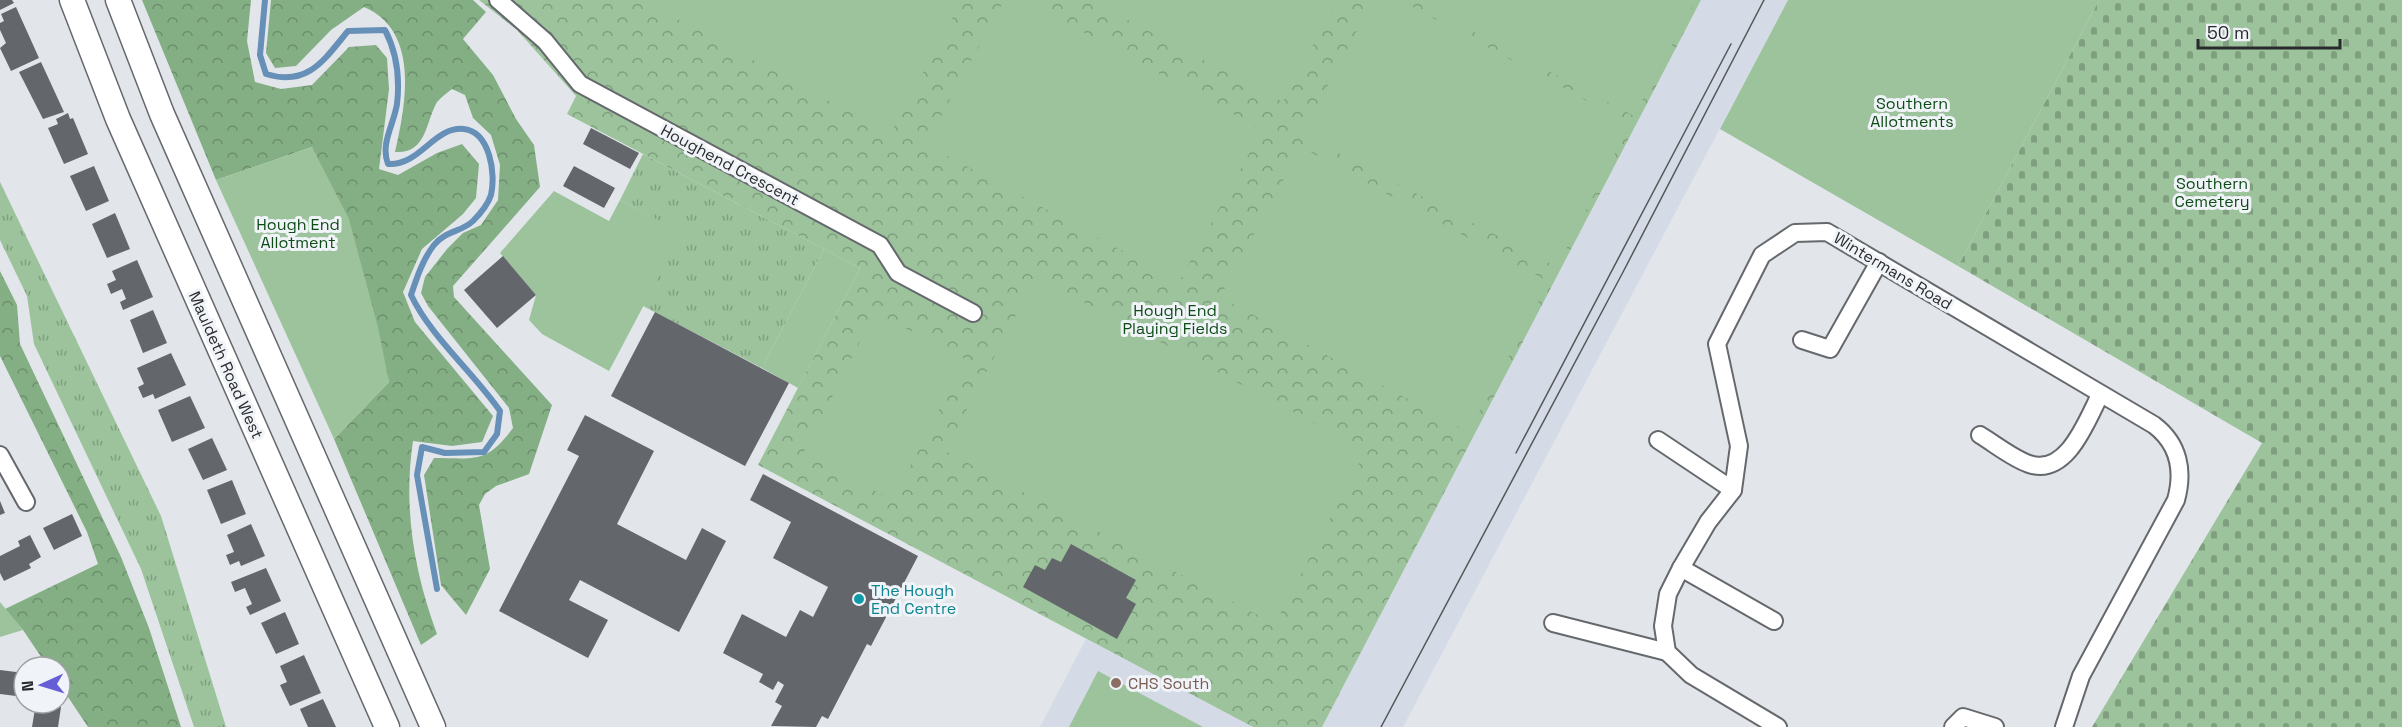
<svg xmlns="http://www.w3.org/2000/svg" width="2402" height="727" viewBox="0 0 2402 727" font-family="'Space Grotesk',sans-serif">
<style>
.built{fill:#d4dbe6}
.grass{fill:url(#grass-tufts)}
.forest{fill:url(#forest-crowns)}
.cemetery{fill:url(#cemetery-stones)}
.park{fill:url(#park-crowns)}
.garden{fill:#9cc39c}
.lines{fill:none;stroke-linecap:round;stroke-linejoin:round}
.stream{stroke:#6690b8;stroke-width:6}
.building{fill:#63666a}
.street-casing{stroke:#65686d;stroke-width:20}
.secondary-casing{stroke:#65686d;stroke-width:27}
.street{stroke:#fff;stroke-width:16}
.secondary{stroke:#fff;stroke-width:24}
.tram{stroke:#555759;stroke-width:1.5}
.culture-dot{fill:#0f9aa8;stroke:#f0f3f8;stroke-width:2}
.education-dot{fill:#8d6e63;stroke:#f0f3f8;stroke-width:2}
.labels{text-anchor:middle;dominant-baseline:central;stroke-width:6;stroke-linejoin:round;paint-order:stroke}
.park-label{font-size:16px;fill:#0e4c15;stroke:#f0f3f8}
.street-label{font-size:16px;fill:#292a2c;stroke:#f0f3f8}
.culture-label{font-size:16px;fill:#0d838f;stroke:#f0f3f8;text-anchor:start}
.education-label{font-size:16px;fill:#785e54;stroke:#f0f3f8;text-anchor:start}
</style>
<defs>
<pattern id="grass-tufts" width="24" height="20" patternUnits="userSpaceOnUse" patternTransform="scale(1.5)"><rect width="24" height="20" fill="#9cc39c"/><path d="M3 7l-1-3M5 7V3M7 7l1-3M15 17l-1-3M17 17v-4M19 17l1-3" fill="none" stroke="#7f9f7f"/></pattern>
<pattern id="forest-crowns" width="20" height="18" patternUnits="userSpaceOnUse" patternTransform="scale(1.5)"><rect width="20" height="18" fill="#84ae84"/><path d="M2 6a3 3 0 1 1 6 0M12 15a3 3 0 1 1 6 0" fill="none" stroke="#6c8e6c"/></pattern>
<pattern id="cemetery-stones" width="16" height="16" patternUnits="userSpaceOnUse" patternTransform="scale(1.5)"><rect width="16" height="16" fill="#9cc39c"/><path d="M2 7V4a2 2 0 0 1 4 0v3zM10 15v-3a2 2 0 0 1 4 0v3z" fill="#7f9f7f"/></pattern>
<pattern id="park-crowns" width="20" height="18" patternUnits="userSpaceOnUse" patternTransform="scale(1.5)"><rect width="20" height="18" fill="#9cc39c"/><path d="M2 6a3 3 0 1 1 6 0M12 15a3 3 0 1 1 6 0" fill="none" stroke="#7f9f7f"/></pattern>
</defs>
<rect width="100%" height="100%" fill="#e2e6eb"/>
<g class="built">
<path d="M1701,0H1788L1403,727H1322Z"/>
<path d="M1086,639L1253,727H1040Z"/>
</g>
<g class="grass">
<path d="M643,154L824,249L762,368L643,306L681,233L620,200Z"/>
<path d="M0,182L161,516L226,727H194L141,569L34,344L27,296L0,240Z"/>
</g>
<g class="forest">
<path d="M142,0H251L247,41L255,82L281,89L312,85L349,47L376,45L387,58L389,89L379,169L398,175L437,153L462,144L479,164L476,198L463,214L422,249L403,292L415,322L493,416L482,442L452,446L413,441C403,507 414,572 437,634L421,645L334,439L389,382L312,147L216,180Z"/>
<path d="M271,0H473L486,12L463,39L493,75L516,119L534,145L540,187L453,286L454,297L552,405L529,474L496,486L485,494L479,505L490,569L466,615L441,585L424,475L434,458C476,458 486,464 513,428L509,408L428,306L421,293L425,277L447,249L463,233L481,225L498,200L500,165L491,135L473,118L465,95L452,89C447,93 441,97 437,102C425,123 427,154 395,152C406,104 420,31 364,7L331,30L296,66L275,68L266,53Z"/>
<path d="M0,271L17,305L20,344L121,557L149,628L181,727H88L60,685V667H48L23,630L5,609L98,564L87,532L0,356Z"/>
</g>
<path class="cemetery" d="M2099,0H2402V727H2092L2262,443L1958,266Z"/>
<path class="park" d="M479,0H1701L1322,727H1253L758,465L860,268L567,114L576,96L517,30Z"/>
<g class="garden">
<path d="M642,0H962L890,134Z"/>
<path d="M1004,0H1025L1262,130L1179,282L926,144Z"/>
<path d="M1090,0H1337L1283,102Z"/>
<path d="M1373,0H1400L1630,124L1557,267L1302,134Z"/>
<path d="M1413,0H1696L1634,116Z"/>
<path d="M1788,0H2099L1958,266L1720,129Z"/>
<path d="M312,147L349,219L378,327L389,382L334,439L216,180Z"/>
<path d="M1301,147L1549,282L1468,432L1220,297Z"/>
<path d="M554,191L609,221L620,200L682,233L609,371L542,334L529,320L536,295L500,253Z"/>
<path d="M824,249L860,268L798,388L762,368Z"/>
<path d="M1036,277L1366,450L1275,624L945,451Z"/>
<path d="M875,312L965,359L893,500L803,454Z"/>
<path d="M0,602L23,630L0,637Z"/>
<path d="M1098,671L1203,727H1069Z"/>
</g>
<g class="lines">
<path class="stream" d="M265,0L260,55L266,74C308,87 324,60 348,31L385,30C397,53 400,78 397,104C394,124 380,144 388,164C420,166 434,126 464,129C490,132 496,174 491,195C488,204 479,215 473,221C462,232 446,230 434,245C423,259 417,277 411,295C431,337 473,372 500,411L497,434L484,452L445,453L422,447L417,475L437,589"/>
</g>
<g class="building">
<path d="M0,0H12L14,3L0,10Z"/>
<path d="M16,7L39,58L11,71L0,48L6,43L0,30V23L4,21L1,14Z"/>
<path d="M41,62L64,112L43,119L19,72Z"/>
<path d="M68,113L70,119L73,118L88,154L64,164L48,128L58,124L56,119Z"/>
<path d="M591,128L639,153L630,169L583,144Z"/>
<path d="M94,166L109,201L86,211L70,176Z"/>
<path d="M574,166L615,188L604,208L563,186Z"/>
<path d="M115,213L130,249L107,258L92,224Z"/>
<path d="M503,256L536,295L497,328L464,290Z"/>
<path d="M137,260L153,297L123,310L120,302L126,299L122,289L111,294L107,284L116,280L112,271Z"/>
<path d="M153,310L167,343L143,353L130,320Z"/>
<path d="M655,312L789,383L745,466L611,396Z"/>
<path d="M171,353L186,385L155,399L153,394L143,398L138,387L144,384L137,368Z"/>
<path d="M190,396L205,428L172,442L158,410Z"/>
<path d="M585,415L654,451L617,524L686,560L702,528L726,541L679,632L580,580L569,600L608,620L588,658L499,611L579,456L567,450Z"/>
<path d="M212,438L227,470L203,480L188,449Z"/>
<path d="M763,474L918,556L871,646L867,644L828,719L822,716L816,727L771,726L782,706L775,702L784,685L778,681L773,690L759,682L763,674L723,653L742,614L786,637L800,610L813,617L828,587L773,558L791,522L750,500Z"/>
<path d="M232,480L246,514L221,524L207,490Z"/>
<path d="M0,501L5,513L0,515Z"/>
<path d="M72,514L82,536L54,550L43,528Z"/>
<path d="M251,524L265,556L241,566L239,561L230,565L226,555L234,552L227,535Z"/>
<path d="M30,535L41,557L29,564L31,568L4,581L0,573V556L20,546L18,541Z"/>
<path d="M1071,544L1136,580L1126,598L1136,604L1117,639L1023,587L1035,565L1045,570L1052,558L1061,562Z"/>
<path d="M266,568L281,601L250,615L246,607L252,604L245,588L235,592L231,582Z"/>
<path d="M285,612L299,644L276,654L261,623Z"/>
<path d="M304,655L321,693L290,706L280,685L287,682L280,666Z"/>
<path d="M0,670L24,673V697L0,694Z"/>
<path d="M323,699L336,727H308L300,709Z"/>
<path d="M36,703L61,707L58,727H32Z"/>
</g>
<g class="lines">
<g class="street-casing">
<g id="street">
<path d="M498,0L545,41L580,84L880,245L898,273L973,313"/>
<path d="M1802,340L1830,349L1879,262"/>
<path d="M1980,435C1995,444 2012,458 2029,464C2067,477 2087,420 2100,395"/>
<path d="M1658,440L1733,490"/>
<path d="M0,455L26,502"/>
<path d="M1681,568L1774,621"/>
<path d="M1553,623L1667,652"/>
<path d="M1778,727L1691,675L1667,652L1663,626L1668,594L1681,568L1708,522L1733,490L1739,446L1717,344L1762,255L1795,233L1827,232L2154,425C2179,444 2184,471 2176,500L2081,676L2064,727"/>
<path d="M1953,727L1963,717L1995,727"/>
</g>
</g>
<g class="secondary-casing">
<g id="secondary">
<path d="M72,0L118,119L387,727"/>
<path d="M118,0L162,114L433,727"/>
</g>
</g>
<use href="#street" class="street"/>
<use href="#secondary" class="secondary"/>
<g class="tram">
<path d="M1516,453L1731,44"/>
<path d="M1381,727L1622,274L1764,0"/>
</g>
</g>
<circle class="culture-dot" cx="859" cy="599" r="6"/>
<circle class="education-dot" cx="1116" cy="683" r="6"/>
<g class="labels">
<g class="park-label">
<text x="1912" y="103">Southern<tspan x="1912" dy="18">Allotments</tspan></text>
<text x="2212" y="183">Southern<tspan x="2212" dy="18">Cemetery</tspan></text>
<text x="298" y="224">Hough End<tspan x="298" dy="18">Allotment</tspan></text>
<text x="1175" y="310">Hough End<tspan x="1175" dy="18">Playing Fields</tspan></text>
</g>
<g class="street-label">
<text transform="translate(730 165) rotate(28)">Houghend Crescent</text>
<text transform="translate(1893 271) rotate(31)">Wintermans Road</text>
<text transform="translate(226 365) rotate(66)">Mauldeth Road West</text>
</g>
<g class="culture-label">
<text x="871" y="590">The Hough<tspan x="871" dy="18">End Centre</tspan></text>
</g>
<g class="education-label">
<text x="1128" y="683">CHS South</text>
</g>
</g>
<g transform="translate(42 685) rotate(266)"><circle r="28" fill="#f0f3f8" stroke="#a0a3a6" stroke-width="1.5"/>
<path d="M0-4.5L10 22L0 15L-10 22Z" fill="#655ed7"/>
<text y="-9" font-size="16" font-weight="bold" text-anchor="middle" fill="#292a2c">N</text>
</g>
<path d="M2198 39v9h142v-9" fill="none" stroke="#292a2c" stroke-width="3"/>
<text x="2207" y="39" font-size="18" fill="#292a2c" stroke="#f0f3f8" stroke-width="4.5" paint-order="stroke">50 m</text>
</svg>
